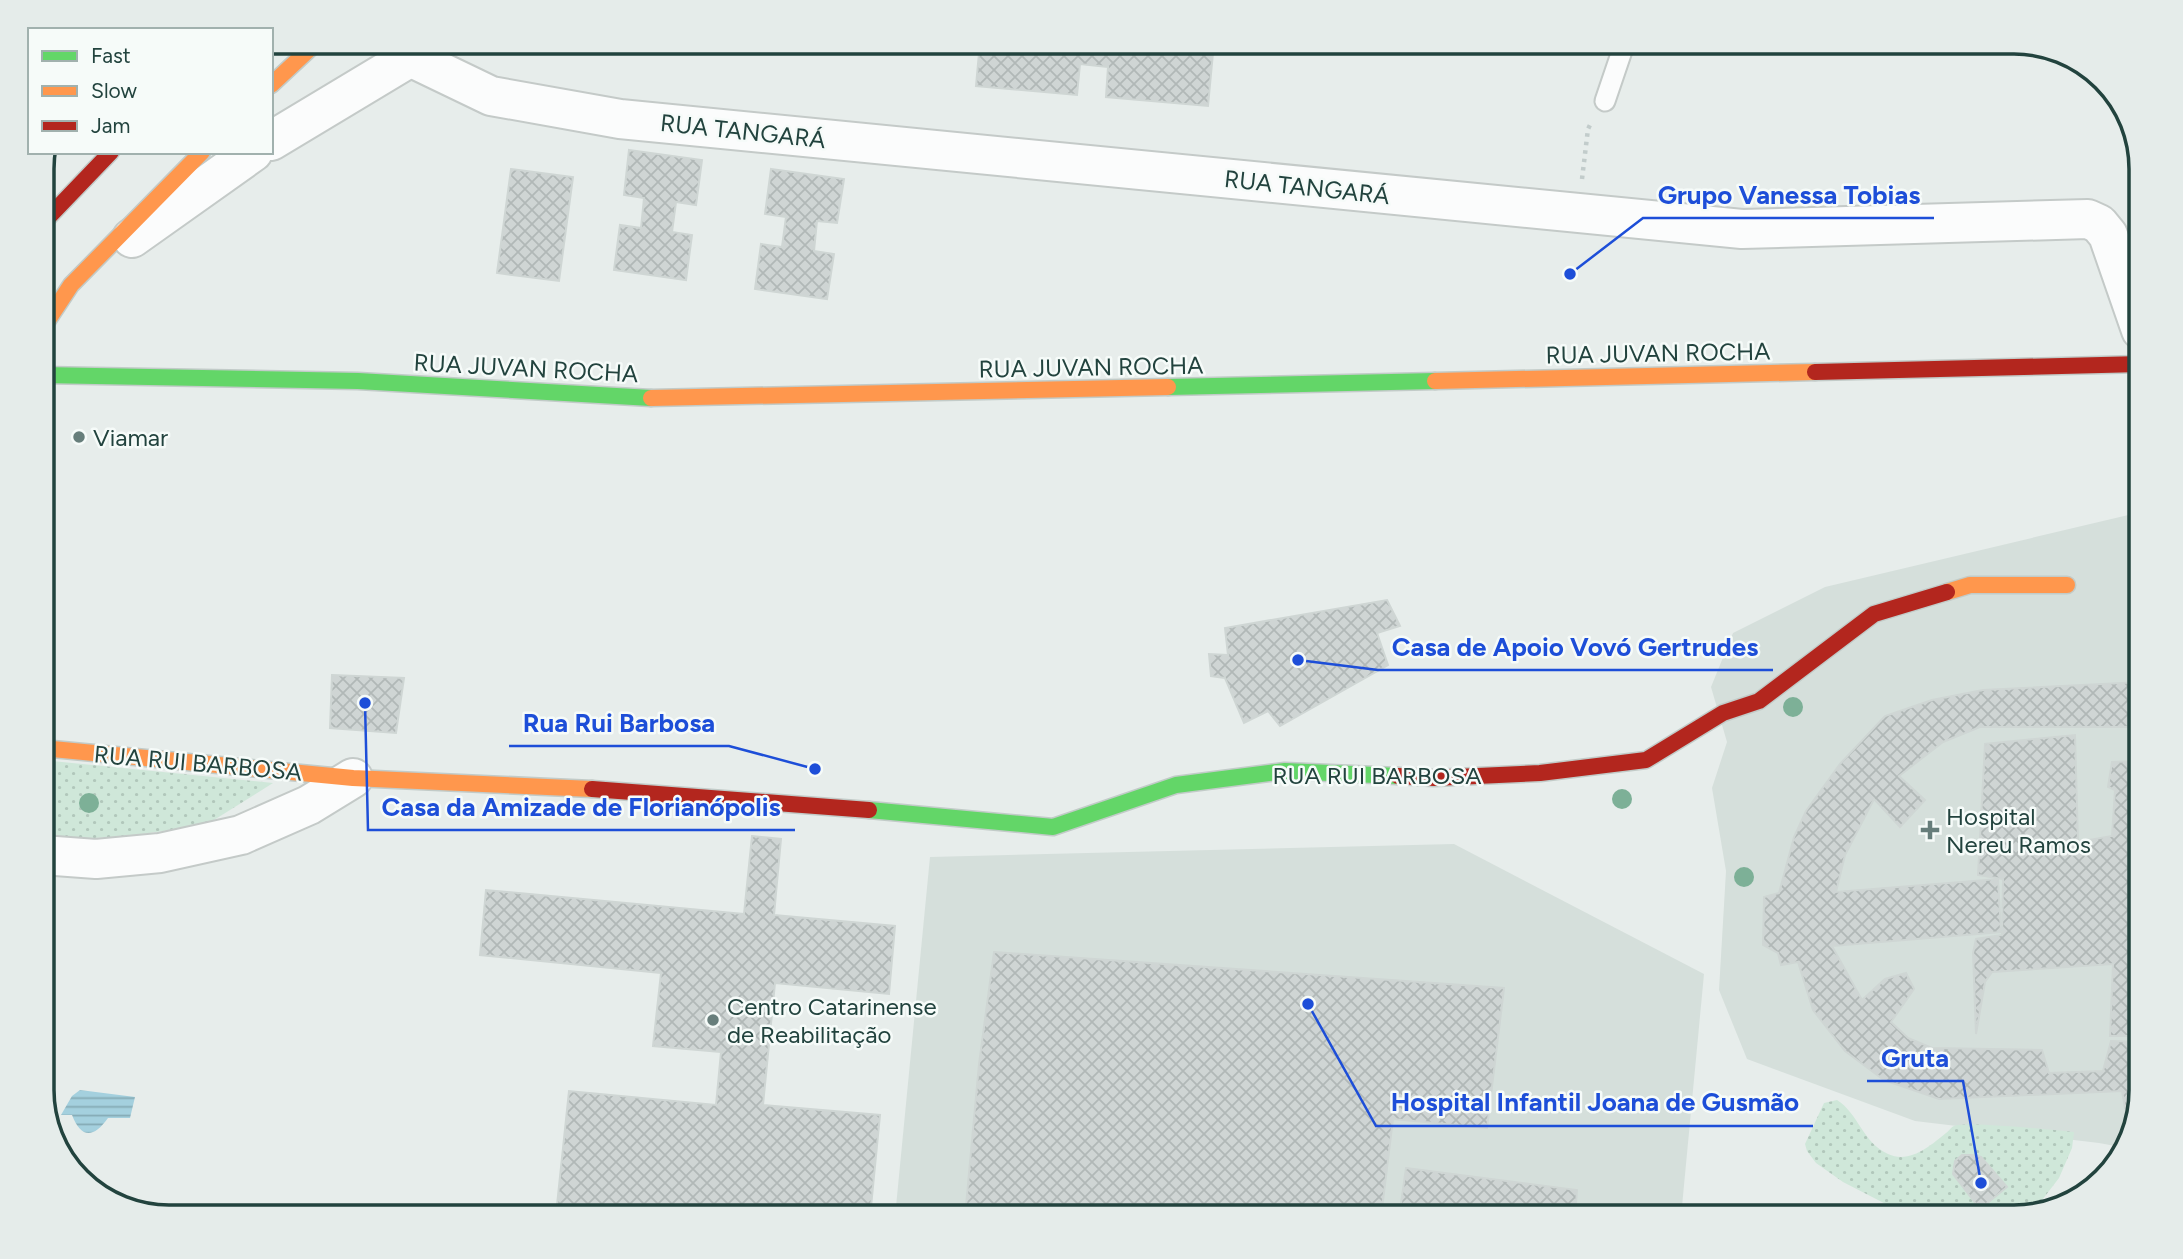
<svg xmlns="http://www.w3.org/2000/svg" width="2183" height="1259" viewBox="0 0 2183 1259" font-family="Figtree,sans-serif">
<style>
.built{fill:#d5dfdb}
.park{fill:url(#park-dots)}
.water{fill:url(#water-rules)}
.building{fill:url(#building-cross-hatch);stroke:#cfd6d4;stroke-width:2}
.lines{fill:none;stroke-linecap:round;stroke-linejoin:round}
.lane-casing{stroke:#c4cac8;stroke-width:23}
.street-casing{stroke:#c4cac8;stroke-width:42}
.fast-casing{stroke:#c2cbc8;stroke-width:19}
.slow-casing{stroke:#c2cbc8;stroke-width:19}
.jam-casing{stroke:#c2cbc8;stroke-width:19}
.path{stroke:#c2cccb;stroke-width:4.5;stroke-dasharray:3.5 5;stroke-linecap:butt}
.lane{stroke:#fbfcfc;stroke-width:19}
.street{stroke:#fbfcfc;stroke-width:38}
.fast{stroke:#63d668;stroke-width:16}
.slow{stroke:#ff974d;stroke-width:16}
.jam{stroke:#b3261e;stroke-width:16}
.tree{fill:#7db097}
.poi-dot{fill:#677e7b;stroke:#f6fbf9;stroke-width:2.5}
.labels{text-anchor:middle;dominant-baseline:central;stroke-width:5;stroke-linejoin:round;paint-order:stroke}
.street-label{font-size:24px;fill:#22433e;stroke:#f6fbf9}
.poi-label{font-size:24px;fill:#22433e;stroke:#f6fbf9;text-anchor:start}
.rim{fill:none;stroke:#22433e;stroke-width:3.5}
.leader{fill:none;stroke:#1d4ed8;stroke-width:2.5}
.callout-dot{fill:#1d4ed8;stroke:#f6fbf9;stroke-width:2.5}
.callout-label{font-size:26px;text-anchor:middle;font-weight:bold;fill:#1d4ed8;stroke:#f6fbf9;stroke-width:5;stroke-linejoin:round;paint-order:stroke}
</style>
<defs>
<pattern id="park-dots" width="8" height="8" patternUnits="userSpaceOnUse" patternTransform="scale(1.75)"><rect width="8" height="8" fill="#cfe7d9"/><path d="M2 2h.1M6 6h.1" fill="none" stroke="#b1c7bb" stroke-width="1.8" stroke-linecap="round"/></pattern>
<pattern id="water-rules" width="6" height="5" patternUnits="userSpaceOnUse" patternTransform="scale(1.75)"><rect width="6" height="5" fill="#a4d0de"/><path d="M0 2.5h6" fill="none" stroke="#85aab5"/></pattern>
<pattern id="building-cross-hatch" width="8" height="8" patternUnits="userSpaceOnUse" patternTransform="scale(1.75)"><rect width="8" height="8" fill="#cfd5d4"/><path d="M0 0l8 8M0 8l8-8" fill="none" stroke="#b1b8b7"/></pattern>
</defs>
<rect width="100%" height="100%" fill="#e7edeb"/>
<g class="built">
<path d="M2141,512V1090L2126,1148L2099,1143L1915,1121L1747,1059L1719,990L1726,871L1712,788L1727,742L1711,687L1733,633L1825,587Z"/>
<path d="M1454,844L1704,974L1681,1217H895L930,857Z"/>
</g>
<g class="park">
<path d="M42,760L273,783L206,825L128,836L46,841H42Z"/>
<path d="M1837,1100C1859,1114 1862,1142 1888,1154C1910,1164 1930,1146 1946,1133C1949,1131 1951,1127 1954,1126C1966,1121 2054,1130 2074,1132L2072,1148L2059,1178L2036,1208L2031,1212L2014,1217H1911L1843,1182L1816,1163L1807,1151L1805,1144L1824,1103Z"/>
</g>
<path class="water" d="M80,1090L135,1097L130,1118H108C93,1139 81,1138 72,1115H61L72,1096Z"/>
<g class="building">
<path d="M980,42H1214L1208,106L1106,97L1108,67L1080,64L1077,95L976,86Z"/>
<path d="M629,150L702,160L696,205L676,202L672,232L692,235L686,280L614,270L620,225L641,228L644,198L624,195Z"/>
<path d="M511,169L573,177L559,281L497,273Z"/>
<path d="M771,169L844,179L837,223L817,221L814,251L834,254L827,299L755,289L761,244L782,247L786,217L765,214Z"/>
<path d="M1387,600L1400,626L1377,633L1388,665L1280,726L1268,711L1244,723L1225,678L1211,676L1209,654L1228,655L1225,628Z"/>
<path d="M332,675L404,678L396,733L330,728Z"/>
<path d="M2141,682V727H1980L1943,742L1899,776L1925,800L1900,827L1874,799L1845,855L1836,892L1998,879L2001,932L1832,946L1862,1000L1885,979L1906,973L1914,989L1891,1022L1908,1038L1932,1048L2042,1050L2049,1073L2103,1071L2111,1041L2141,1042V1090L2136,1107L2125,1108L2122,1091L1939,1099L1884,1080L1845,1051L1813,1010L1798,962L1781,965L1778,953L1763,945L1764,897L1779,893L1794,837L1806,811L1840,764L1885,716L1932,700L1983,690Z"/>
<path d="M2075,735L2078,842L2112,836L2115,790L2108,787L2112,762L2141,761V1036H2110L2113,964L1992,972L1985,982L1976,1034L1973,953L1976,939L2002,935L2003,879L1978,875L1985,744Z"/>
<path d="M752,836L781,839L774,915L895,926L889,994L775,983L763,1105L880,1115L870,1217H580L581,1207L557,1205L569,1091L716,1105L721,1052L653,1046L661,973L480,955L486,890L744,914Z"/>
<path d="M994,952L1504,988L1487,1128L1393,1119L1381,1217H965L979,1064Z"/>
<path d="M1962,1155H1972L1981,1157L2007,1187L1980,1209L1953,1174L1955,1161Z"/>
<path d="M1406,1168L1577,1190L1575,1217H1399Z"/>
</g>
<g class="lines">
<g class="lane-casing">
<path id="lane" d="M1605,101L1625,42"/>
</g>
<g class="street-casing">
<g id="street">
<path d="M412,58L491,96L620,119L1742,229L2088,219L2099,224L2108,235L2141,330"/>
<path d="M271,141L434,43"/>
<path d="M132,238L253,152"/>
<path d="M42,855L96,859L160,853L241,835L309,805L353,778"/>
</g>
</g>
<g class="fast-casing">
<g id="fast">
<path d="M42,375L358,381L651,398"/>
<path d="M1168,387L1435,381"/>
<path d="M869,810L1053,827L1176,785L1285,771L1398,776"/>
</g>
</g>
<g class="slow-casing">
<g id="slow">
<path d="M271,85L317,42"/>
<path d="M42,329L71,285L202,152"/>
<path d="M1435,381L1815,372"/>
<path d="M651,398L1168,387"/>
<path d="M1947,592L1970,585H2067"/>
<path d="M42,748L353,778L592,789"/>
</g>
</g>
<g class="jam-casing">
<g id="jam">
<path d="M42,224L111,152"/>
<path d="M1815,372L2141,364"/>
<path d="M1398,776L1434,778L1540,773L1646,760L1723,713L1759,701L1874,614L1947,592"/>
<path d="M592,789L869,810"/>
</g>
</g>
<path class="path" d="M1582,179L1588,129L1591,123"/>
<use href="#lane" class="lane"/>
<use href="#street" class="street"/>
<use href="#fast" class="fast"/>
<use href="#slow" class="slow"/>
<use href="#jam" class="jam"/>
</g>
<g class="tree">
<circle cx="1793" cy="707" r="10"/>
<circle cx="1622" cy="799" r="10"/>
<circle cx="89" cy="803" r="10"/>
<circle cx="1744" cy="877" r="10"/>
</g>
<g class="poi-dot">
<circle cx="79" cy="437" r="7"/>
<path d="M1926.5 819.5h7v7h7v7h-7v7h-7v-7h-7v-7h7z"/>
<circle cx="713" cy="1020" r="7"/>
</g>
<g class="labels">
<g class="street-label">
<text transform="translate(743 131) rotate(6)">RUA TANGARÁ</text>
<text transform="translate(1307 187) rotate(6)">RUA TANGARÁ</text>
<text transform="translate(1658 353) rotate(-1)">RUA JUVAN ROCHA</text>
<text transform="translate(1091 367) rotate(-1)">RUA JUVAN ROCHA</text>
<text transform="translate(526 368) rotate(3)">RUA JUVAN ROCHA</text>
<text transform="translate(198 763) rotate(5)">RUA RUI BARBOSA</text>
<text x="1377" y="775">RUA RUI BARBOSA</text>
</g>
<g class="poi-label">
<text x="93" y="437">Viamar</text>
<text x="1946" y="816">Hospital<tspan x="1946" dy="28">Nereu Ramos</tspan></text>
<text x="727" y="1006">Centro Catarinense<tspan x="727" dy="28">de Reabilitação</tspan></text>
</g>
</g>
<path d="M0 0H2183V1259H0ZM169 54H2014A115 115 0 0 1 2129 169V1090A115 115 0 0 1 2014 1205H169A115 115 0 0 1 54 1090V169A115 115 0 0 1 169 54Z" fill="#e5ecea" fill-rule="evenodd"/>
<path class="rim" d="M169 54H2014A115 115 0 0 1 2129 169V1090A115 115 0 0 1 2014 1205H169A115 115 0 0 1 54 1090V169A115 115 0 0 1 169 54Z"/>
<path class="leader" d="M1570 274L1643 218H1934M1298 660L1378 670H1773M815 769L729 746H509M365 703L368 830H795M1981 1183L1963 1081H1867M1308 1004L1376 1126H1813"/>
<g class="callout-dot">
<circle cx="1570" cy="274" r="7"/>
<circle cx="1298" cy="660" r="7"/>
<circle cx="815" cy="769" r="7"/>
<circle cx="365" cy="703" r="7"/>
<circle cx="1981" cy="1183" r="7"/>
<circle cx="1308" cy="1004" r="7"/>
</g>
<g class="callout-label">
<text x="1789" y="204">Grupo Vanessa Tobias</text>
<text x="1575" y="656">Casa de Apoio Vovó Gertrudes</text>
<text x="619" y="732">Rua Rui Barbosa</text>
<text x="581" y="816">Casa da Amizade de Florianópolis</text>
<text x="1915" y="1067">Gruta</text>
<text x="1595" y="1111">Hospital Infantil Joana de Gusmão</text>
</g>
<rect x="28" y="28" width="245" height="126" fill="#f6fbf9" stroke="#a1b1ae" stroke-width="2"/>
<rect x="42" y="51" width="35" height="10" fill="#63d668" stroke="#a1b1ae" stroke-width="2"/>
<text x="91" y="63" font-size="21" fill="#22433e">Fast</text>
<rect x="42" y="86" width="35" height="10" fill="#ff974d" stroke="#a1b1ae" stroke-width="2"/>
<text x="91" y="98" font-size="21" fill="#22433e">Slow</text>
<rect x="42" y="121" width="35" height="10" fill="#b3261e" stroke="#a1b1ae" stroke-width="2"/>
<text x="91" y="133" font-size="21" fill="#22433e">Jam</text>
</svg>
